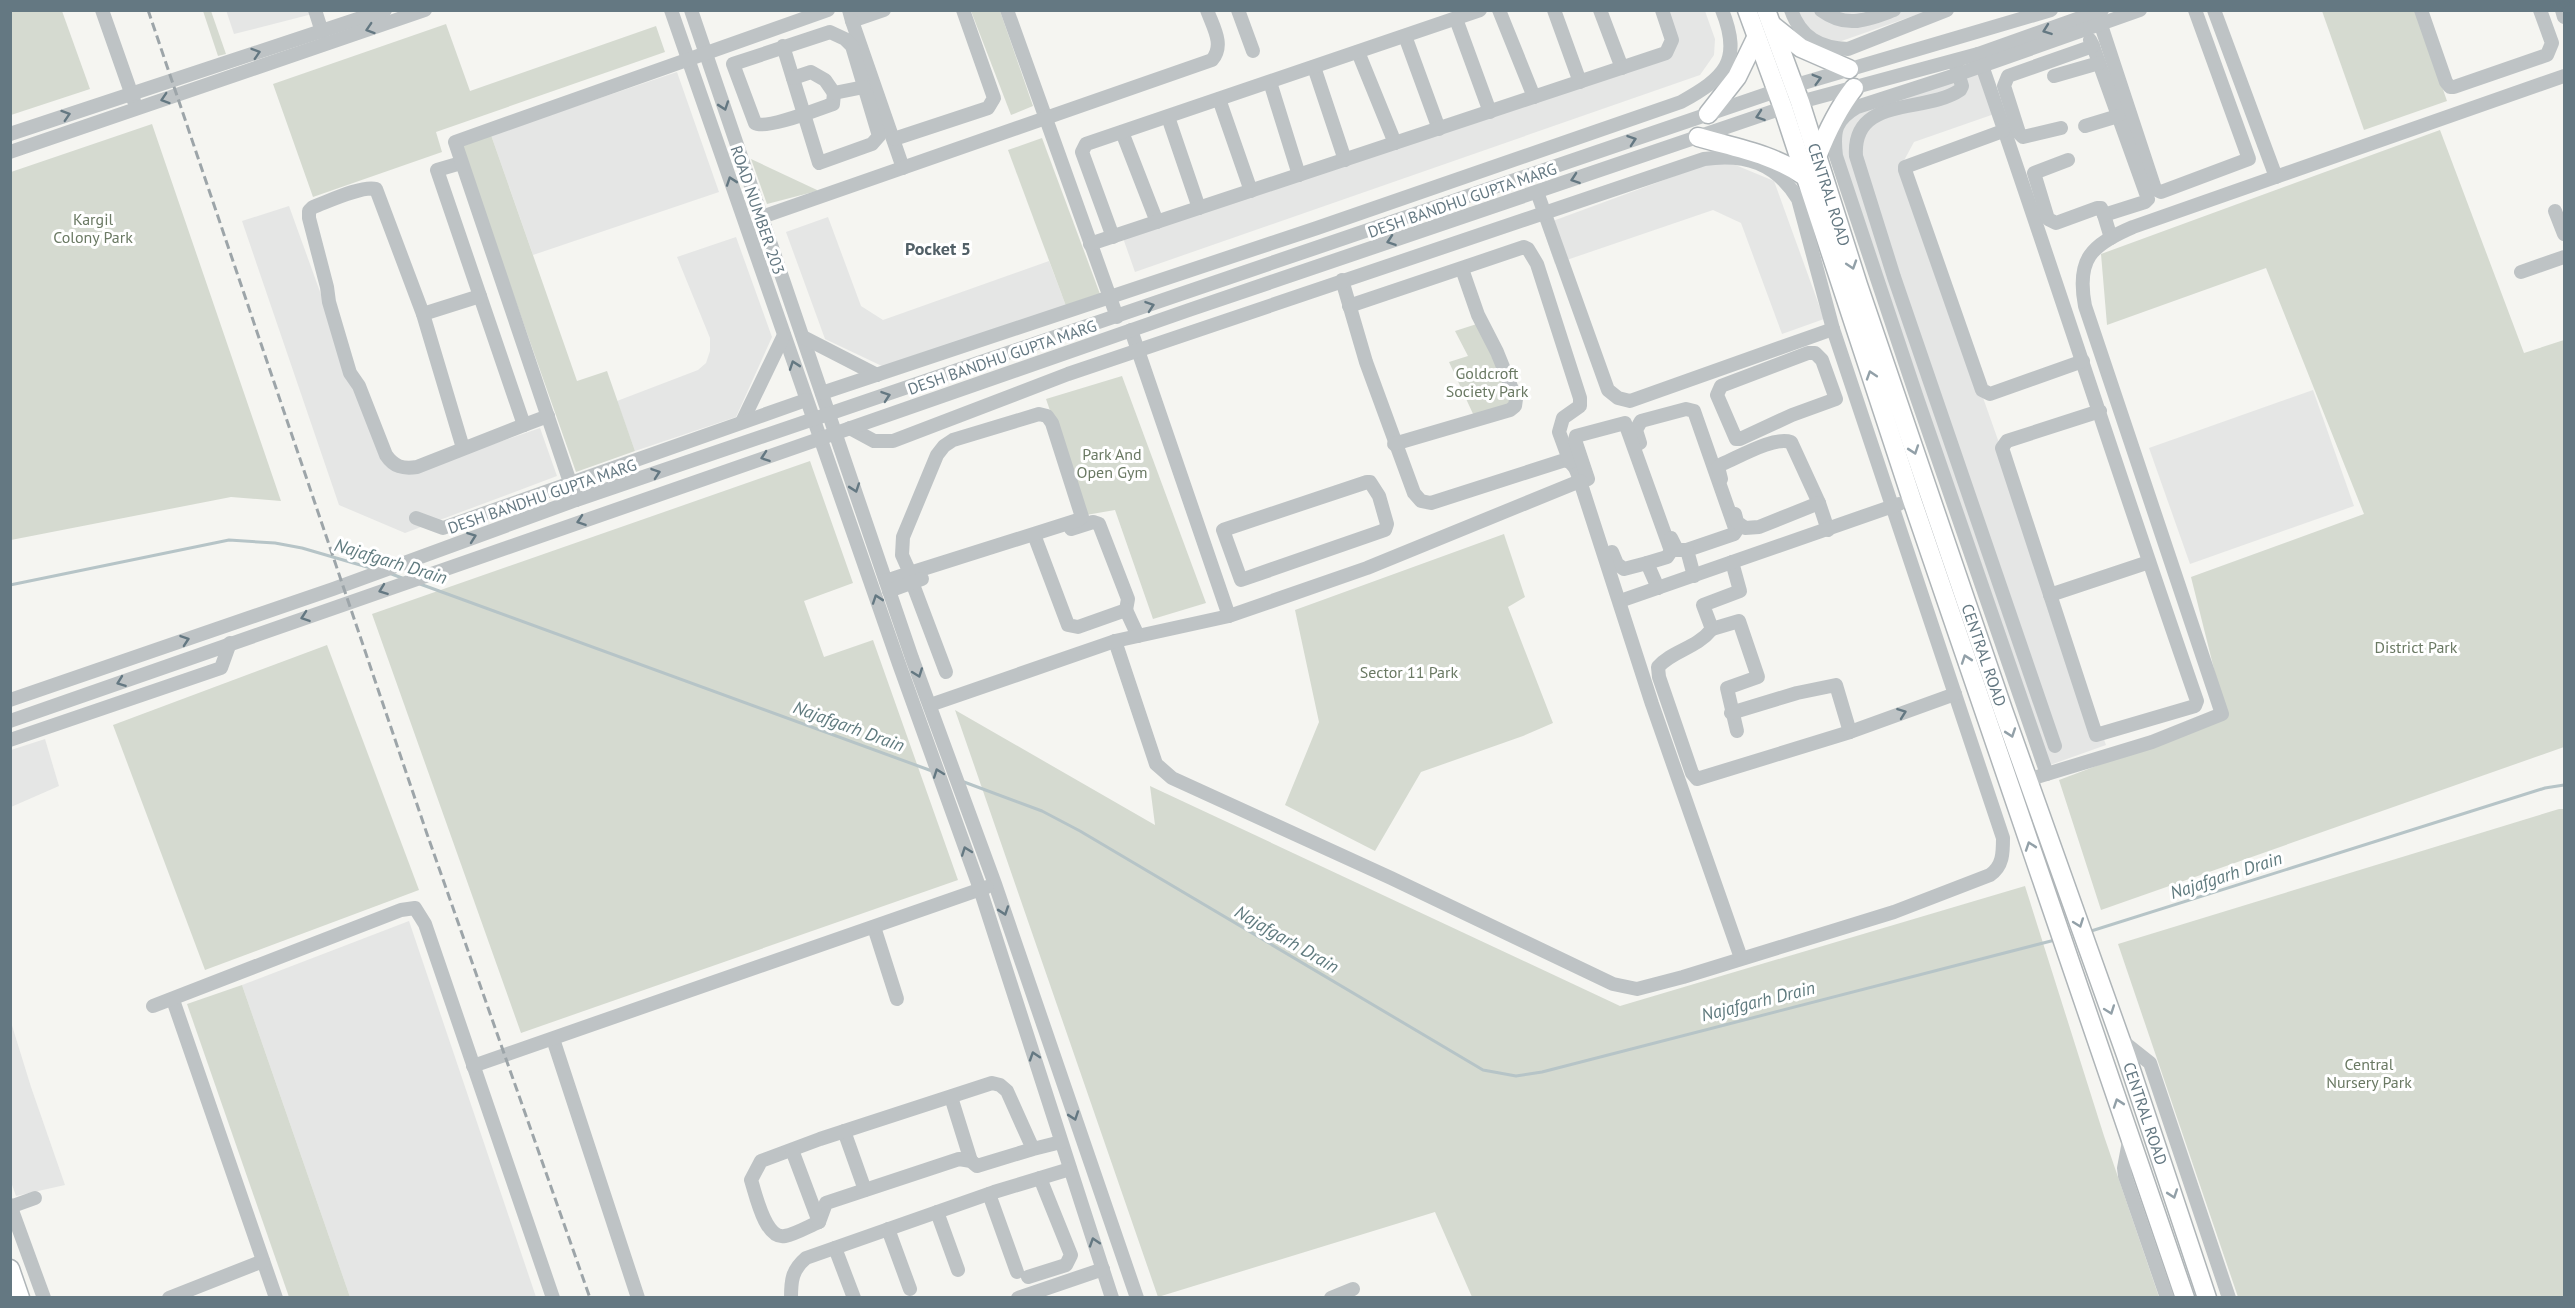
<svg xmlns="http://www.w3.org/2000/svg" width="2575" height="1308" viewBox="0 0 2575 1308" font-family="'PT Sans',sans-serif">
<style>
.built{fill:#e5e6e5}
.green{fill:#d5dad0}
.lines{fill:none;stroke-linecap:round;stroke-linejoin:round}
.stream{stroke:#b6c4c7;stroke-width:3}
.major-casing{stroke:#afb5b8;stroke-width:21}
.minor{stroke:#bec3c5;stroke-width:14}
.major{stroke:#fff;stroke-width:18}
.rail{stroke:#9da5a9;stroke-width:3;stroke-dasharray:9 4.5;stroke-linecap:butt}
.oneway{stroke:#647882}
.oneway2{stroke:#92a0a8}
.labels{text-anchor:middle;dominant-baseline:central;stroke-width:6;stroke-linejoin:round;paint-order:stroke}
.street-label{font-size:16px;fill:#647882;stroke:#fff}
.park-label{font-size:16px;fill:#6a7963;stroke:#fff}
.neighbourhood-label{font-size:18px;font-weight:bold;fill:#526067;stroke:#fff}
.water-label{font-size:18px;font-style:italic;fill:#607b7f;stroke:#fff}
</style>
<rect width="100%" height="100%" fill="#f5f5f1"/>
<g class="built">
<path d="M226,10L324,11L234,34Z"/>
<path d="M1666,11H1705L1715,39L1714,55L1700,75L1135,272L1123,238L1666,57Z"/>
<path d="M1796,11H1927L1833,44L1812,35Z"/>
<path d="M1985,66L2000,112L1914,142L1901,166L2106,745L2050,765L1830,142L1846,113Z"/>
<path d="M677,72L719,192L533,255L491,135Z"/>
<path d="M1721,159L1774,181L1824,319L1782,334L1741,223L1713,210L1555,264L1542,225Z"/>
<path d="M289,206L379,455L409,473L540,428L557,476L405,533L339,505L242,221Z"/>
<path d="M828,217L861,306L883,320L1049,261L1066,306L884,367L825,339L786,232Z"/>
<path d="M736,237L772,337L736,417L635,451L617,401L698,370L706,363L710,351V338L677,257Z"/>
<path d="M2313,390L2354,506L2190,564L2149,448Z"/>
<path d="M45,739L59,786L11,807V750Z"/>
<path d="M409,921L536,1297H350L242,985Z"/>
<path d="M10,1019L31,1087L65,1185L16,1196L10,1179Z"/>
</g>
<g class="green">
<path d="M10,11H62L90,89L11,115Z"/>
<path d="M203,11H211L226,54L218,56Z"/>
<path d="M971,11H1000L1033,106L1011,115Z"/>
<path d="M2322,11H2416L2447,101L2364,130Z"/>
<path d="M446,24L470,91L656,26L665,52L436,132L442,152L313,197L273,84Z"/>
<path d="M152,124L281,501L231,497L11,540V172Z"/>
<path d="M2440,130L2524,353L2564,340V747L2101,910L2059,780L2226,717L2191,577L2364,514L2266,268L2107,325L2101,254Z"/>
<path d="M491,135L577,381L607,371L635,451L576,472L461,146Z"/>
<path d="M1042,138L1100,294L1066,306L1008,150Z"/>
<path d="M751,159L817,190V191L767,204Z"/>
<path d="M1483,322L1522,403L1474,416L1449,362L1468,356L1455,331Z"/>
<path d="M1122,376L1206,603L1153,619L1115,510L1086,515L1046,399Z"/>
<path d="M810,461L853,583L804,601L824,657L873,640L958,880L521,1033L372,614Z"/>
<path d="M1504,534L1525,597L1508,607L1553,723L1523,736L1421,772L1375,851L1285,805L1319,722L1295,610Z"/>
<path d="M327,645L419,890L205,970L113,725Z"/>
<path d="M955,710L1155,825L1150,786L1620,1006L2025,886L2104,1136L2159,1297H1472L1435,1212L1158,1297Z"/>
<path d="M2559,809H2564V1297H2238L2118,944Z"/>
<path d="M242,985L350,1297H289L187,1004Z"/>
</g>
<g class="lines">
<g class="stream">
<path d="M389,573L402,578"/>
<path d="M420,584L932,771"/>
<path d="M10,585L229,540L275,543L302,548L374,569"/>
<path d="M964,782L1042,811L1080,831L1483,1070L1516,1076L1542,1072L2055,940"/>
<path d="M2088,932L2545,788L2564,785"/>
</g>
<g class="major-casing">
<g id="major">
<path d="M1747,10L1783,108L1912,500L2185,1298"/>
<path id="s1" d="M1766,10L1800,102L1858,285L2003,710L2126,1055L2207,1298"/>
<path d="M1772,25L1801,48L1849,69"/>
<path d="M1708,114L1737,77L1756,38"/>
<path d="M1698,137C1736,148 1773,154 1806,177"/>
<path d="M1817,157C1827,131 1837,110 1854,88"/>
<path d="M10,1269L20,1298"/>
</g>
</g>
<g class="minor">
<path d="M102,10L134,101"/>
<path d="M315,10L322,32"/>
<path d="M671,10L899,664L980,889L1112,1298"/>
<path d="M691,10L912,658L995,884L1137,1298"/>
<path d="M849,10L852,21L884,10"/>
<path d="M1007,10L1117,317"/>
<path d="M1238,10L1253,51"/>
<path d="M1499,10L1534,97"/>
<path d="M1554,10L1580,82"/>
<path d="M1600,10L1622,68"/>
<path d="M1791,10C1801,38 1820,48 1848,49L1947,10"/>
<path d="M1821,10C1847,29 1866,20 1894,10"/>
<path d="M2214,10L2276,177"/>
<path d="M2421,10L2446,82L2450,87H2454L2547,55L2552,43L2540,10"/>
<path d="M2562,10L2564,17"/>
<path d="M2098,16L2155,189L2161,192L2249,159L2195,10"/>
<path d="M1456,19L1490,112"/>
<path d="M852,21L903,168"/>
<path d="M1405,36L1439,129"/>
<path d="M783,46L819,163L872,144L879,136L852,46L845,39L830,32L733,64L755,123C766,130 818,109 833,104L834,93"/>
<path d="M2093,46L2148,199L2145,202L2104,215L2111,238"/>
<path d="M1358,52L1395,143"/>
<path d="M1978,54C2053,269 2122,486 2197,701L2195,706L2096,735L2002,448L2007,441L2100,411"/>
<path d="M1956,66L1962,86L1960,90C1925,114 1852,95 1856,156L1894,277L2055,746"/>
<path d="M1314,67L1345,160"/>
<path d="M2054,76L2099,63"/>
<path d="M793,78L811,72L825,80L834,93L864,87"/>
<path d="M1270,82L1299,175"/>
<path d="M1219,99L1251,191"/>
<path d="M1168,117L1199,208"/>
<path d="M2085,126L2118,116"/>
<path d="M2061,128L2023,137L2019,133L2004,86L2008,76L2093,46L2090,40"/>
<path d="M2003,131L1905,167V170L1982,390L1990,394L2083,361"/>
<path d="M1122,132L1157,222"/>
<path d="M10,134L385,10"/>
<path d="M894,139L988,108L994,98L963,10"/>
<path d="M10,152L425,10"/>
<path d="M2068,160L2034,173L2048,219L2056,223L2097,208H2101L2104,215"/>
<path d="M461,163L437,170L524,425L548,416"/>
<path d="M1537,192L1608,390L1618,398L1630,401L1833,329"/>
<path d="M2555,211L2564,234"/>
<path d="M762,217L1212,60C1225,45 1213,27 1207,10"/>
<path d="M1113,237L1082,152L1086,144L1480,10"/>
<path d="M1090,244L1666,53L1672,40L1662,10"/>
<path d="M2521,272L2564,257"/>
<path d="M1342,280L1366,362L1414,493L1421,501L1431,503L1565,460C1575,463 1577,472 1580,481"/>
<path d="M1349,306L1524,247L1528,249L1537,264L1580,398V406L1563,418L1559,432L1570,462"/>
<path d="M423,314L480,296"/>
<path d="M1131,330L1229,616"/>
<path d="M803,337L877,375"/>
<path d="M1808,353H1815L1822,360L1836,399L1792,415L1740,439H1736L1717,395L1721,386Z"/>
<path d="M822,393L1317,228L1681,102C1724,78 1743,62 1722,10"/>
<path d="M742,422L784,335"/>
<path d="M850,428L874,441H893L1068,374L1704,159C1745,153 1776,163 1798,199L1833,329L2003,838C2003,853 2003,866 1990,875L1894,912L1683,977L1637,989L1613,984L1391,878L1172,778L1156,764L1115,641"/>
<path d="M1640,443L1636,430L1641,421L1686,409L1694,411L1736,531L1734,534L1687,550L1694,576"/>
<path d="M1394,444L1510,410L1515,406L1516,399L1497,352L1478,315L1462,269"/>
<path d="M463,448L423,314L376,189C362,185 327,202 313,207L309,211V218L327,287L329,302L350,373L359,386L386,455C394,467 403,469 417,467L524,425"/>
<path d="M1588,479L1575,440L1576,436L1625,423L1671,551L1667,557L1647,563L1658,588"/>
<path d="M1721,479L1718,467L1722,464C1739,457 1774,436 1791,442L1819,503L1828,530"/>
<path d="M1367,482H1370L1379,496L1387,524L1385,530L1241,580L1223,530Z"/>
<path d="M576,500L455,142L828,10"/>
<path d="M1735,514L1737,522L1745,528L1759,527L1819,503"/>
<path d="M416,518L443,528L806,400"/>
<path d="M1671,538L1677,550H1687"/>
<path d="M1036,540L1068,625L1078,627L1126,610L1128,599L1099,524L1093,522L1071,529"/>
<path d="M1612,552L1617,564L1624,569L1647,563"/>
<path d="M1732,562L1740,591L1703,605L1712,629L1739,621L1758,677L1727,688L1737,731"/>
<path d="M886,581L910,573L1078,520L1082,517L1052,423L1047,416L1039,414L953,440L944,446L937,455L903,537L902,555L910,573"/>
<path d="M912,582L946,672"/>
<path d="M889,591L922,579"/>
<path d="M2050,595L2149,562"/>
<path d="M1620,601L1899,504"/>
<path d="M1126,610L1138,636"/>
<path d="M1712,629C1696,649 1673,650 1658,667L1659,677L1692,773L1697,779L1850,732L1955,694"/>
<path d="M10,700L333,589L576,500L1776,91L2051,10"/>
<path d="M930,705L1115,641L1229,616L1367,568L1580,481L1652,704L1741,958"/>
<path d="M1731,713L1797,693L1836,685L1850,732"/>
<path d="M10,721L1189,310L1800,102L1978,54L2102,10"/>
<path d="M10,740L221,668L230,643"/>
<path d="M2047,774L1916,395L1836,156C1833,131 1835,120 1857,107L1959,74L2140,10"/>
<path d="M2027,780L2152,742L2222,714L2085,306C2076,259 2091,245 2133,227L2564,76"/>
<path d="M874,927L897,999"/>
<path d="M173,1000L276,1298"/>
<path d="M153,1006L401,910L415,908L425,924L553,1298"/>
<path d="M553,1039L638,1298"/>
<path d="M2121,1040L2150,1063L2229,1298"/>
<path d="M473,1066L987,887"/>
<path d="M951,1097L971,1161"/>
<path d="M844,1131L865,1190"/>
<path d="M2130,1136L2124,1168L2125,1176L2167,1298"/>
<path d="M1033,1149L977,1166L971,1161L959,1159L826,1203L819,1222C809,1226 796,1234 785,1236C765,1240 756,1195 751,1180L761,1161L820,1139L992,1083L1000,1085L1007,1091L1033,1149L1061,1142"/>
<path d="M792,1150L819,1222"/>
<path d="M989,1194L1017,1272"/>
<path d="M10,1205L44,1298"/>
<path d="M10,1207L35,1198"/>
<path d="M937,1212L958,1270"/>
<path d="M888,1229L910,1289"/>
<path d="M835,1248L854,1298"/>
<path d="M1028,1277L1066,1265L1071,1255L1040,1178"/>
<path d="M169,1298L263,1261"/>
<path d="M791,1298C791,1280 792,1270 806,1258L994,1192L1070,1169"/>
<path d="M1018,1298L1103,1269"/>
<path d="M1331,1298L1353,1289"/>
</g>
<use href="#major" class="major"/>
<path class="rail" d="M148,10L427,834L590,1298"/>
</g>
<defs><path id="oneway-chevron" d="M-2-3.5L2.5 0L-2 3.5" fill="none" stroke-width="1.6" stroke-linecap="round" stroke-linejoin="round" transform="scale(1.5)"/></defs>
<g class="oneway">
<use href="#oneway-chevron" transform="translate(370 29) rotate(162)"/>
<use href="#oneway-chevron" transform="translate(2047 30) rotate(160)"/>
<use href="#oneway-chevron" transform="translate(256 53) rotate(-18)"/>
<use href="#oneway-chevron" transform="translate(1817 79) rotate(-16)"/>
<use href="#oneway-chevron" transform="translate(165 99) rotate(162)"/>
<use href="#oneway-chevron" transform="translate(724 106) rotate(71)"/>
<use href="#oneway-chevron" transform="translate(66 115) rotate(-18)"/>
<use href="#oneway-chevron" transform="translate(1760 116) rotate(161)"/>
<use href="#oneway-chevron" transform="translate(1632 140) rotate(-19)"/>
<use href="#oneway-chevron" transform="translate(1575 179) rotate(161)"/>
<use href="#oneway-chevron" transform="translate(731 181) rotate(-109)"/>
<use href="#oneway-chevron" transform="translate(1391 241) rotate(161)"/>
<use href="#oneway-chevron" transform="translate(1150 306) rotate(-19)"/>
<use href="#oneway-chevron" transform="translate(794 365) rotate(-109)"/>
<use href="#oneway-chevron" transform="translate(886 396) rotate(-19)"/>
<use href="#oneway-chevron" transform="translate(765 457) rotate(161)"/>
<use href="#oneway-chevron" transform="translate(656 473) rotate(-19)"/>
<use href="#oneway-chevron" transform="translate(855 488) rotate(71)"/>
<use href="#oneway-chevron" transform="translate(581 521) rotate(161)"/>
<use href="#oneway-chevron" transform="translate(472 537) rotate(-20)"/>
<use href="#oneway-chevron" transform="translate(383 590) rotate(160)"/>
<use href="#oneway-chevron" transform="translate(877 599) rotate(-109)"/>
<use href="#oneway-chevron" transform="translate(305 617) rotate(161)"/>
<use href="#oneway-chevron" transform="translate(185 640) rotate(-19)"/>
<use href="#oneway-chevron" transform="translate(918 673) rotate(70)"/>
<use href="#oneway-chevron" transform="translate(121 682) rotate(160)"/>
<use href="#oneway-chevron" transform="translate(1902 713) rotate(-20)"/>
<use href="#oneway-chevron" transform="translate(938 773) rotate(-110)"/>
<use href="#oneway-chevron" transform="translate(966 851) rotate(-110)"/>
<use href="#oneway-chevron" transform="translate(1004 911) rotate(71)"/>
<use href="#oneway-chevron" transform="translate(1034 1056) rotate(-108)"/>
<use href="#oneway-chevron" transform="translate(1074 1116) rotate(71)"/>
<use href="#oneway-chevron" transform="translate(1094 1242) rotate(-108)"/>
</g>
<g class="oneway2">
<use href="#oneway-chevron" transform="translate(1852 265) rotate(72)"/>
<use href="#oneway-chevron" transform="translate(1871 375) rotate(-108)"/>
<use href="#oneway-chevron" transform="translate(1914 450) rotate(71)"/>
<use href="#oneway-chevron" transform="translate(1966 659) rotate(-109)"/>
<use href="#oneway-chevron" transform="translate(2011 733) rotate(71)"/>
<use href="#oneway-chevron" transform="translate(2030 846) rotate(-109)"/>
<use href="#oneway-chevron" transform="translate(2079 923) rotate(70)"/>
<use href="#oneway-chevron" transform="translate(2110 1010) rotate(70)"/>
<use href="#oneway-chevron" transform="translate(2118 1103) rotate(-109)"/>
<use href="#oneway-chevron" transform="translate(2173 1194) rotate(71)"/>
</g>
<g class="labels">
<g class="street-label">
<text stroke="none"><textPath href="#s1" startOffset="195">CENTRAL ROAD</textPath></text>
<text transform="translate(1462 200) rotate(-19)">DESH BANDHU GUPTA MARG</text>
<text transform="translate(758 210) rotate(71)">ROAD NUMBER 203</text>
<text transform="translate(1002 357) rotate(-19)">DESH BANDHU GUPTA MARG</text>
<text transform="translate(542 496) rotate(-19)">DESH BANDHU GUPTA MARG</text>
<text stroke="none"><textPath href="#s1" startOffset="681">CENTRAL ROAD</textPath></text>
<text stroke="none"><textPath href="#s1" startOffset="1167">CENTRAL ROAD</textPath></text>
</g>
<g class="park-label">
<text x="93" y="219">Kargil<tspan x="93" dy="18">Colony Park</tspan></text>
<text x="1487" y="373">Goldcroft<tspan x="1487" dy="18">Society Park</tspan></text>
<text x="1112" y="454">Park And<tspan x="1112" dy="18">Open Gym</tspan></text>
<text x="2416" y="647">District Park</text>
<text x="1409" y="672">Sector 11 Park</text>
<text x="2369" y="1064">Central<tspan x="2369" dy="18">Nursery Park</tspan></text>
</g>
<g class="neighbourhood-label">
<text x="938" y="248">Pocket 5</text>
</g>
<g class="water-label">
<text transform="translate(391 561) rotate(17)">Najafgarh Drain</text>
<text transform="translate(849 726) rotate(20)">Najafgarh Drain</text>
<text transform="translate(2226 875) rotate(-18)">Najafgarh Drain</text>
<text transform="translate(1287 939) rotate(30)">Najafgarh Drain</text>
<text transform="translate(1758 1001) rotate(-14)">Najafgarh Drain</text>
</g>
</g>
<rect width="2575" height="1308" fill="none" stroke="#647882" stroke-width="24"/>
</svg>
